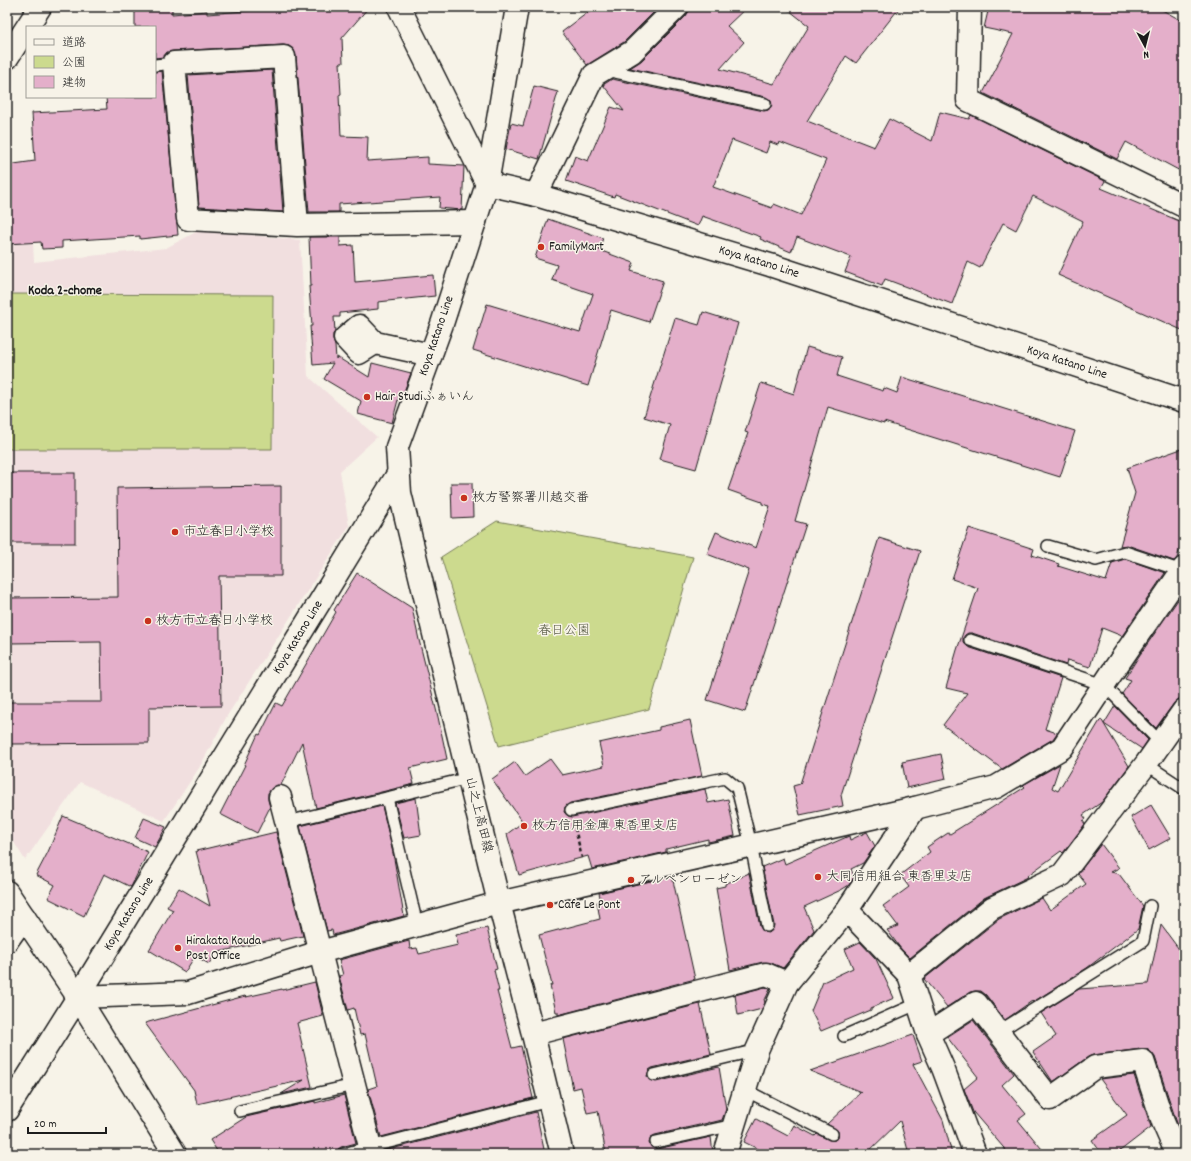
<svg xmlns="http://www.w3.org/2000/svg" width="1191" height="1161" viewBox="0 0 1191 1161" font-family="Dekko,'Klee One',sans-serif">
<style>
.built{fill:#f1dfdf}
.green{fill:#ccda8e;stroke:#747b55}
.building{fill:#e4afca;stroke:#1c1c1c;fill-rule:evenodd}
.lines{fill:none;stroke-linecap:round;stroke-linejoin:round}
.lane-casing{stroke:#1c1c1c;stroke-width:14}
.street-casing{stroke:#1c1c1c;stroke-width:25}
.secondary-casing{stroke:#1c1c1c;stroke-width:25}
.primary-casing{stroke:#1c1c1c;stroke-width:25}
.path{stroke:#1c1c1c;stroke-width:2.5;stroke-dasharray:4 3;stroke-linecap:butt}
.lane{stroke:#f7f3e8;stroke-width:11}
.street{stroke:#f7f3e8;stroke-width:22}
.secondary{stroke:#f7f3e8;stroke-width:22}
.primary{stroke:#f7f3e8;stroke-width:22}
.poi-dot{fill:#c8321e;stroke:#f7f3e8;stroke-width:1.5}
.labels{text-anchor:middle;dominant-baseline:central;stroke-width:3;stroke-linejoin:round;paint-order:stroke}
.poi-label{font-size:13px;fill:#1c1c1c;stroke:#f7f3e8;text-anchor:start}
.street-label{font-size:13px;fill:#1c1c1c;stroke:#f7f3e8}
.park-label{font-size:13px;fill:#51553e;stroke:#f7f3e8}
.neighbourhood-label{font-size:14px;font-weight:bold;fill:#1c1c1c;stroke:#f7f3e8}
</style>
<rect width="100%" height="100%" fill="#f7f3e8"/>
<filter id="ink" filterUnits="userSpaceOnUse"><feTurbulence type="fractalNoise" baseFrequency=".025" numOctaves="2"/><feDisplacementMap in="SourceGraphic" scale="8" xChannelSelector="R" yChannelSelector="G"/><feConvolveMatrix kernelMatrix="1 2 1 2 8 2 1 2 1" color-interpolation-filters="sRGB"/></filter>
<g filter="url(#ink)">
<path class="built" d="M7,203L31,204L34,262L166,248L200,230L300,240L308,376L377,437L340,471L349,526L227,716L199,768L164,821L80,782L25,860L7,831Z"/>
<g class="green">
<path d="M7,294L273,295L272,449H7Z"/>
<path d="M497,521L693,557L649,709L499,746L441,557Z"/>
</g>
<g class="building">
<path d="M135,7H172V14L207,11V14L257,10V7H369L342,38L343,63H340L341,78H340L341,94L339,95L341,136L368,137L367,161L428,157V164L464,166L462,210L439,208L440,197L339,204V212H309L296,56L294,50L289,46L283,45L173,51L167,52L163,57L155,58V27H135Z"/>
<path d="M595,7H659L624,42L587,65L562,32Z"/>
<path d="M689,7H747L727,26L744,42L720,69L774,84L809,26L785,7H900L856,63L846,56L807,121L874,147L889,119L932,141L940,112L969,119L971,115L1105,181L1101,188L1184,223V331L1058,275L1083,221L1033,196L1016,230L1003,223L980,268L968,262L952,304L885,279L882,286L845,272L851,257L797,237L791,252L760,239L761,237L702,216L698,226L615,194L614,197L566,181L575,156L588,161L611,107L624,111L603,85L612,79L764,111L768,110L770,108L772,105L771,101L766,97L630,68L641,61L686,16L689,11ZM732,140L766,153L770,142L778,145L779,142L826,160L801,215L774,204L772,208L713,187Z"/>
<path d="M989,7H1157L1184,22V173L1126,142L1117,159L983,93L998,65H997L1013,34L984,28Z"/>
<path d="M272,70L283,212L199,207L188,75Z"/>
<path d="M162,71L178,235L140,239V236L62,241V248L42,249L41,242L7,244V165L35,161L32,113L107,109L106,97H155V72Z"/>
<path d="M534,86L558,92L539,159L506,149L511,123L523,126Z"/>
<path d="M548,219L603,238L599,250L634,263L631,271L663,281L649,322L611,310L588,386L473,350L487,304L580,332L593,294L552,280L557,265L535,258Z"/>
<path d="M309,237H340V246L353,245L355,282L433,275L435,296L378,302V309L340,313V317H334L335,332L333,334V340L335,346L336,359L337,357L369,377L372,363L411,373L402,397L399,396L392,423L358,414L361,401L324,379L333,363L313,365L310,326H312L309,286H311Z"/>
<path d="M703,312L738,323L696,469L660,459L670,425L644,417L675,318L699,325Z"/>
<path d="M807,347L842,357L837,376L883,391L884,388L897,393L902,377L1075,431L1060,477L884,422V424L828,407L795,521L806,524L745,712L707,700L749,570L707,554L716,532L756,548L770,506L762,504V502L728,490L748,433L745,432L761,383L794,394Z"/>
<path d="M1184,448V534L1177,558L1174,561L1127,545L1120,546L1135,493L1127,468Z"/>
<rect x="7" y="473" width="68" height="70"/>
<path d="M451,483H472L473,517L452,518Z"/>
<path d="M281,486V576H219L221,706L149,707V743L7,744V702H102L101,642L7,643V598L118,597L117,488Z"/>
<path d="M969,528L1034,549L1032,555L1059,564L1058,566L1106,581L1112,563L1125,559L1165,573L1122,636L1102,628L1090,667L1067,660L1066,665L972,633H968L965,635L963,638V642L968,647L1061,678L1045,729L1057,733L1053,739L1002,769L943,725L967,693L946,688L957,650L978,588L952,579Z"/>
<path d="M879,538L920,551L841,795L843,806L800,815L793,786L800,784Z"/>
<path d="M357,573L412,608L419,640L438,717L447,759L410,768L414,784L316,808L302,742L281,785H277L272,788L268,793V800L270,807L257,833L220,814L245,765H244L258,734L260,735L276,703L282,706L336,612L334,610Z"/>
<path d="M1184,591V693L1180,698L1174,703L1156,728L1122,694L1131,680L1125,678L1139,656Z"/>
<path d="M1115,706L1148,740L1142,749L1104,724Z"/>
<path d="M1101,719L1129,766L1102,802L1083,815L1086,819L1083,821L1085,824L1063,853L1061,851L1027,876L1028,877L984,898L910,958L901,949L887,930L898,926L883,906L909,887L900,875L930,852L927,847L948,833L950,834L1025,787L1023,785L1060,764L1052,788L1058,791Z"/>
<path d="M690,720L702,776L570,803L565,807L564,812L568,816L572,817L705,789L708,803L728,799L735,836L708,842V839L666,849V852L592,869L588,856L519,875L507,834L523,822L492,779L515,762L525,776L550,759L562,775L604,766L599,743L659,730V727Z"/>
<path d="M941,754L946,779L907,788L902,762Z"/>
<path d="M416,798L421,835L404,838L395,803Z"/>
<path d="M1151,805L1171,838L1149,850L1131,817Z"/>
<path d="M382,806L393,853L404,916L333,935L332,930L327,931L300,826Z"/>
<path d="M63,816L148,852L131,887L104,874L84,916L48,898L55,885L36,875L48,852Z"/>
<path d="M144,818L166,827L155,847L135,838Z"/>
<path d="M276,832L303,936L280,941L279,938L215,953L209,964L195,956L185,972L149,950L173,910L167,907L179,888L210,906L196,851Z"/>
<path d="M867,832L875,846L863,863L851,869L854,877L849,885L841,890L804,907L814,930L783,968L771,963L763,962L730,970L716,888L725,886V884L749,873L760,927L764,932L769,933L773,929L774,925L762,867L783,858L785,864L849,836L850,840Z"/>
<path d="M1101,844L1119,868L1111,872L1119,874L1143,906L1138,929L1087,968L1033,1002L1032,1001L1005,1020L986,995L981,991H975L970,992L947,1007L924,979L999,919L1042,898L1050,910L1086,884L1078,874Z"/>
<path d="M672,876L695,979L558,1015V1012H556L550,985H552L539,935L600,919L597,902L601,901L599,893Z"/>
<path d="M1161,925L1184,956V1128L1178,1126L1155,1057L1152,1053L1147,1049H1141L1093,1055L1088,1057L1053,1082L1033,1052L1056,1036L1041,1013L1079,989L1148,984Z"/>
<path d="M487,928L497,969L494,970L499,991H497L512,1048L521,1046L533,1098L381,1137L368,1089L377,1086L365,1034L360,1035L354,1008L348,1010L339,976L343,975L339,960L409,941L410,949L417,948L419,954L458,945L456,935Z"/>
<path d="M860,942L876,959L894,998L871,1008V1010L821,1031L811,1011L823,982L853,968L845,949Z"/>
<path d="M315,982L323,1016L297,1023L312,1087L281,1094L304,1080L197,1104L194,1090L145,1023L245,996L246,997L282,989V990Z"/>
<path d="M765,987L770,989L766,998L764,999L765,1003L762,1009L738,1015L735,995Z"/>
<path d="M700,1004L711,1054L652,1068L649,1070L647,1076L649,1080L656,1082L719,1067L726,1109L722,1120L710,1123L708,1122V1123L655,1135L651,1137L649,1143L651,1147L657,1149L711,1137L713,1154H606L598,1111L587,1113L581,1087L573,1089L563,1039Z"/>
<path d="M973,1020L1014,1074L1002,1085L1026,1114L1018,1120L1046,1154H1009L973,1112L964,1089L978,1077L947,1037Z"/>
<path d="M913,1035L922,1061L913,1064L943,1120L952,1154H909L900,1121L866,1154H768L744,1142L756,1119L788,1136L794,1125L815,1136L817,1134L829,1140H835L838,1137V1131L827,1124L861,1092L810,1071Z"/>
<path d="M1134,1075L1151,1127L1116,1154H1102L1092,1140L1127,1115L1100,1079Z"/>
<path d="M344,1095L356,1143L341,1147L338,1149L336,1154H219L210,1140L246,1117L315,1101V1103Z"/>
<path d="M536,1112L545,1154H384V1151Z"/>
</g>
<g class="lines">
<g class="lane-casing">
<g id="lane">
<path d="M155,65L174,63"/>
<path d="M606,70L765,104"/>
<path d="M1048,546L1096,560L1125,552L1182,571"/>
<path d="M970,640L1104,685L1161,743"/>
<path d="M1146,764L1184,789"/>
<path d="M387,798L417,925"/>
<path d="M571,810L725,778L737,788L751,845L767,926"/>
<path d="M287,822L469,778"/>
<path d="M998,1032L1143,941L1150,906"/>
<path d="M844,1036L919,1003"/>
<path d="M654,1075L757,1050"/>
<path d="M745,1090L832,1134"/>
<path d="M240,1111L354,1085"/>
<path d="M656,1142L734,1125"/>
<path d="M343,1154L549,1101"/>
</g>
</g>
<g class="street-casing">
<g id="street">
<path d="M970,7L968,100L1184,206"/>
<path d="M487,184L517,7"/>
<path d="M536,195L594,75L632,52L677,7"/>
<path d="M297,225L284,57L174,63L188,219L297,225L475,222"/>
<path d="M375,343L359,326L345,338L359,353L375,343L431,355"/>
<path d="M280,797L372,1154"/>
<path d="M847,910L915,808"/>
<path d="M7,941L24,917"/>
<path d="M909,975L992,908L1062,875L1146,764L1184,710"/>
<path d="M78,997L188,993L320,952L499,903L915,808L996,787L1062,748L1111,674L1184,568"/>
<path d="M533,1034L766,974L787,983"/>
<path d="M928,1034L976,1003L1050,1099L1095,1067L1143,1061L1163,1122L1177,1154"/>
<path d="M725,1154L757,1050L787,983L847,910L909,975L928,1034L943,1068L975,1154"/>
</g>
</g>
<g class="secondary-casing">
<g id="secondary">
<path d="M399,7L487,184"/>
<path d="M487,184L442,324L397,447L400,493L499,903L533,1034L562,1154"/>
<path id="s1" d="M487,184L536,195L770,265L1184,401"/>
<path d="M7,892L78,997L175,1154"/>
<path id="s2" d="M7,1110L78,997L398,474"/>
</g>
</g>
<g class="primary-casing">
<path id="primary" d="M7,58L40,7"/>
</g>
<path class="path" d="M575,828L582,858"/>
<use href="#lane" class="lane"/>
<use href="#street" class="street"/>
<use href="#secondary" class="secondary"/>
<use href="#primary" class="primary"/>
</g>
</g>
<g class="poi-dot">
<circle cx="541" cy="247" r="4"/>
<circle cx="367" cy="397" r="4"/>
<circle cx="464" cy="498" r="4"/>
<circle cx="175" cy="532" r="4"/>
<circle cx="148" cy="621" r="4"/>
<circle cx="524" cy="826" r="4"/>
<circle cx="818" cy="877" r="4"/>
<circle cx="631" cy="880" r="4"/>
<circle cx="550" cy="905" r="4"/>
<circle cx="178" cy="948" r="4"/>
</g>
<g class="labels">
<g class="poi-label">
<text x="549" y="247">FamilyMart</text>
<text x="375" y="397">Hair Studiふぁいん</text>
<text x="472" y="498">枚方警察署川越交番</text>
<text x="183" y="532">市立春日小学校</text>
<text x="156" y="621">枚方市立春日小学校</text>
<text x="532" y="826">枚方信用金庫 東香里支店</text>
<text x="826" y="877">大同信用組合 東香里支店</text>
<text x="639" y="880">アルペンローゼン</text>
<text x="558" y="905">Cafe Le Pont</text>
<text x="186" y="941">Hirakata Kouda<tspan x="186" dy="15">Post Office</tspan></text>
</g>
<g class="street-label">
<text stroke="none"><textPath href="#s1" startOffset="283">Koya Katano Line</textPath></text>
<text transform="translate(437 336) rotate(-71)">Koya Katano Line</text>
<text stroke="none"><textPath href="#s1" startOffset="607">Koya Katano Line</textPath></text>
<text stroke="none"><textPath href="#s2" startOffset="555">Koya Katano Line</textPath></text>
<text transform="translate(478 815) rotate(76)">山之上高田線</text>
<text stroke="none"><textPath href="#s2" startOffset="231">Koya Katano Line</textPath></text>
</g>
<g class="park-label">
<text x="564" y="631">春日公園</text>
</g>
<g class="neighbourhood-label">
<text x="65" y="291">Koda 2-chome</text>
</g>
</g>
<rect width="1191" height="1161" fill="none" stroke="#f7f3e8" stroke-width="24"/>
<rect x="12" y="12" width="1167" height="1137" fill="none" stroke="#1c1c1c" stroke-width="1.5" filter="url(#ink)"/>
<rect x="26" y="26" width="130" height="72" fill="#f7f3e8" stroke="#9f9d96"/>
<rect x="34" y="39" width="20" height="6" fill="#f7f3e8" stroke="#9f9d96"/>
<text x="62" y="46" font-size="12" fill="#1c1c1c">道路</text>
<rect x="34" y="56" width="20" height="12" fill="#ccda8e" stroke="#9f9d96"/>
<text x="62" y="66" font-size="12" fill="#1c1c1c">公園</text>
<rect x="34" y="76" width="20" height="12" fill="#e4afca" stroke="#9f9d96"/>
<text x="62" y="86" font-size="12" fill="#1c1c1c">建物</text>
<g transform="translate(1145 46) rotate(173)" stroke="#f7f3e8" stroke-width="3" paint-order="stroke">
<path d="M0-3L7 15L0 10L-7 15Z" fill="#1c1c1c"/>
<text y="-6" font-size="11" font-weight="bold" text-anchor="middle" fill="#1c1c1c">N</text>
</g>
<path d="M28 1127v6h78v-6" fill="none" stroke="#1c1c1c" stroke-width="2"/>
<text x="34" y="1127" font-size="12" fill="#1c1c1c" stroke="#f7f3e8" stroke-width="3" paint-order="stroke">20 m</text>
</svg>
